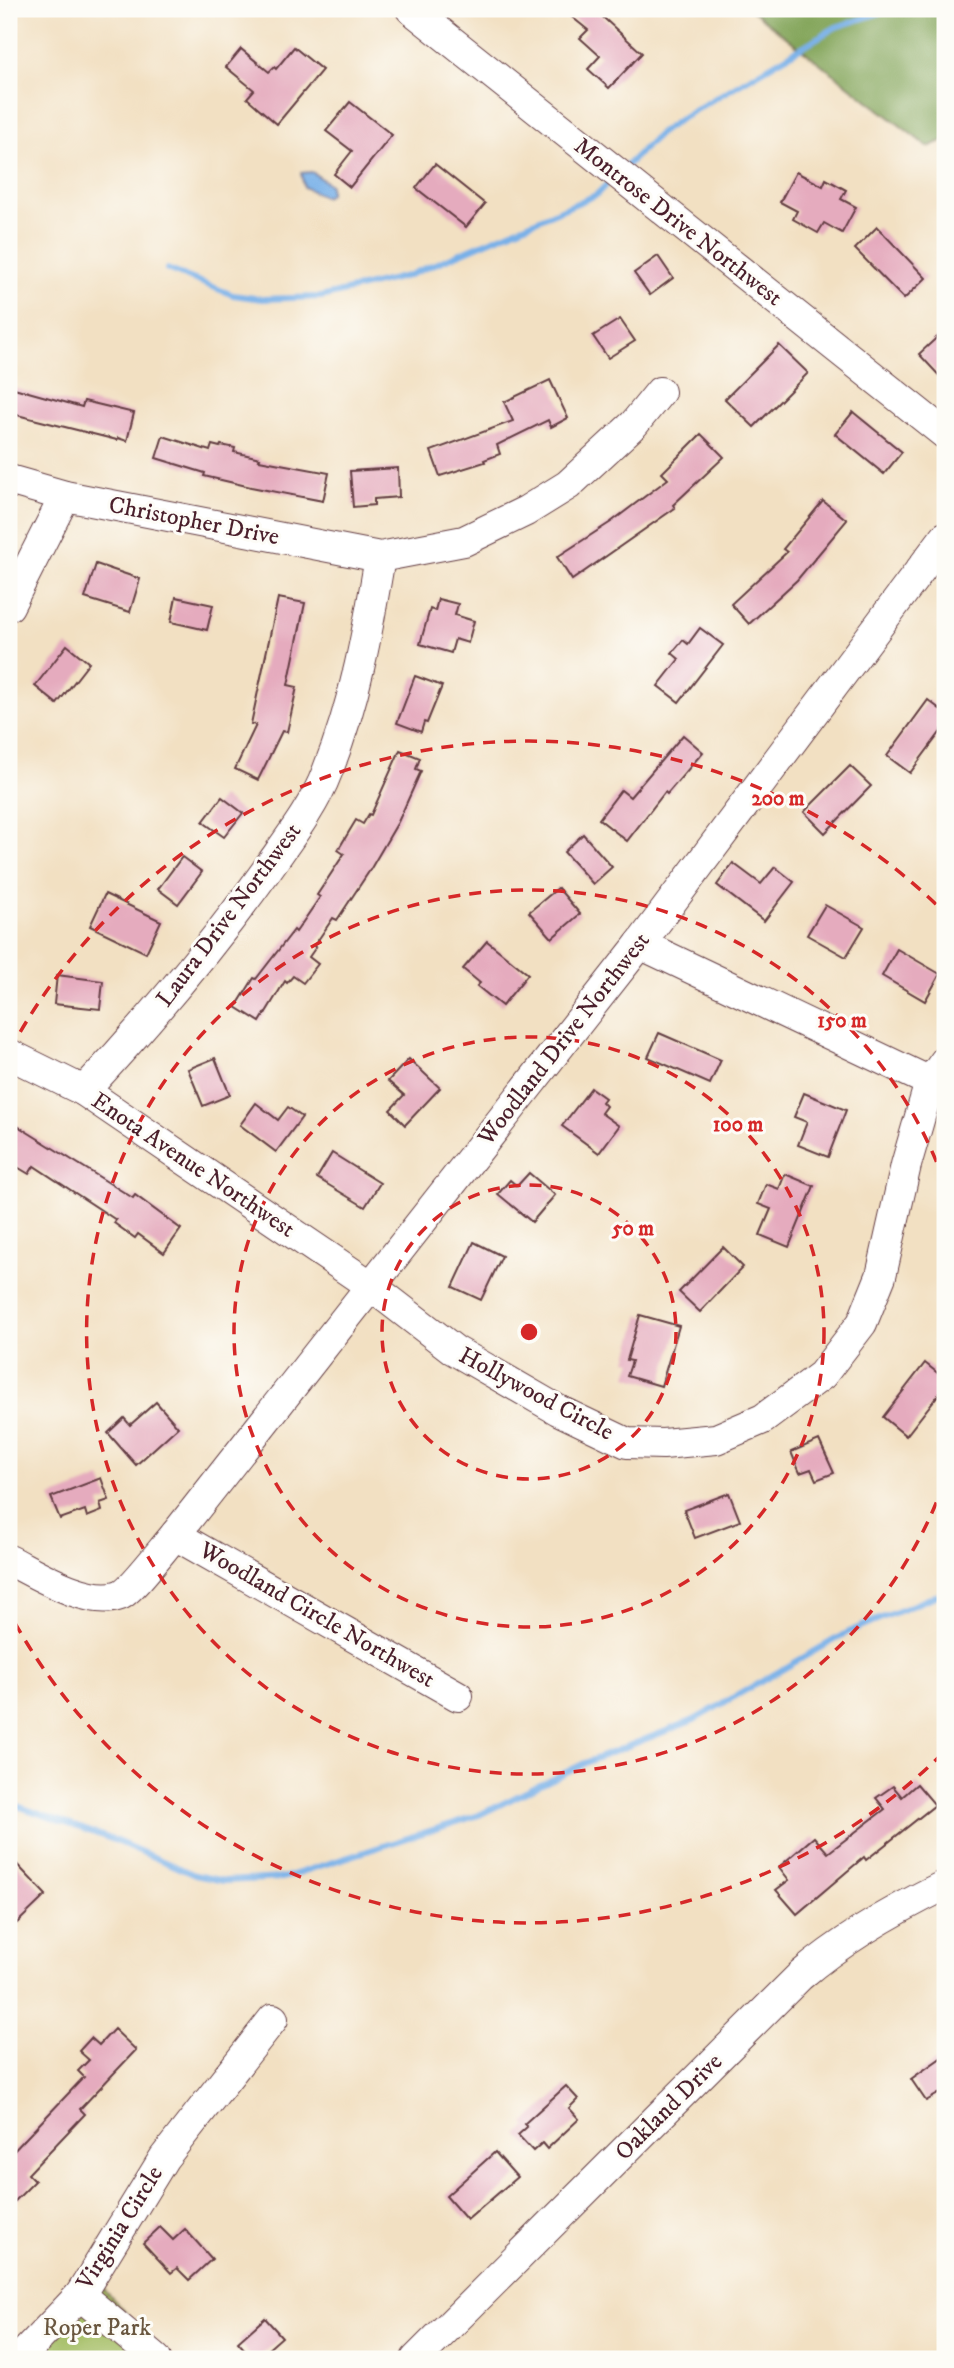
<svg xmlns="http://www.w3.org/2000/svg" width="954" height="2368" viewBox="0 0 954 2368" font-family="'IM FELL DW Pica',serif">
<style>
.green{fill:#a4be65;stroke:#776e48;stroke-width:2}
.forest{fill:#83a55a;stroke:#666242;stroke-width:2}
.water{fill:#78b0e8;stroke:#61688a;stroke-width:2}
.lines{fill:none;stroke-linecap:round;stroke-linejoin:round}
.stream{stroke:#78b0e8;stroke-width:6}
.building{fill:#e5abbe}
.minor-casing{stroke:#633c42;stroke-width:32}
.minor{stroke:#fff;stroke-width:30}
.ring{fill:none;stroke:#d62828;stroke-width:3.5;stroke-dasharray:12 9}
.labels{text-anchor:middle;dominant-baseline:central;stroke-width:6;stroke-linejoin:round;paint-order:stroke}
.street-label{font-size:24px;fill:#4a1f2b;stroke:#fdfcf7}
.park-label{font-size:24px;fill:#6a573f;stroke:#fdfcf7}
.centre{fill:#d62828;stroke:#fdfcf7;stroke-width:3.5}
.ring-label{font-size:21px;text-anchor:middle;font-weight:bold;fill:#d62828;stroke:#fdfcf7;stroke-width:6;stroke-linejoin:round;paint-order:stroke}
</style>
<rect width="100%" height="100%" fill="#fdfcf7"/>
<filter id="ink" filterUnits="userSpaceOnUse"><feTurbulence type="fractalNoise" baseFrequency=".0143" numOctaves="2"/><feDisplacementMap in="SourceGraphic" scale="14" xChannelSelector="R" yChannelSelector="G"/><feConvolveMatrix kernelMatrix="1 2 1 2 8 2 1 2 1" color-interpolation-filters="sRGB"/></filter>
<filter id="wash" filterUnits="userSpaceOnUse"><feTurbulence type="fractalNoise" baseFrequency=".00686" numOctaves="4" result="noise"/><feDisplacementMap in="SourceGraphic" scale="28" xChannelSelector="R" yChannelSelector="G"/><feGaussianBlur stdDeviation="1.57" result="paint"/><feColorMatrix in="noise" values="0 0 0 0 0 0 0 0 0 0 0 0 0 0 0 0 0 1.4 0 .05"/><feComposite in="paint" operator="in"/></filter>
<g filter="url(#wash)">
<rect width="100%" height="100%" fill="#f2e0c2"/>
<path class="green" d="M96,2281L169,2359H22Z"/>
<path class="forest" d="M750,9H945V140L928,147Z"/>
<path class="water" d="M312,172L330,185V194L324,197L304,187L301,173Z"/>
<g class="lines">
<g class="stream">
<path d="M624,168L659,134L683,117L836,27L892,9"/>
<path d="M167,269L233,295L262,299L321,297L407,276L596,195L611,180"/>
<path d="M9,1803L114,1840L195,1875L224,1881L283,1878L479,1815L585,1763L694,1720L848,1632L945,1592"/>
</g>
</g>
<g id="blocks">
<g class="building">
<path d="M562,9H594L642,53L609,88L588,69L600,56L580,38L588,30Z"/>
<path d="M294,47L322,70L277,124L247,98L254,90L226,67L241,49L269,72L274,67L276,69Z"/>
<path d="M350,102L392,135L350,187L334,174L352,151L326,131Z"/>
<path d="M435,164L485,204L466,227L416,188Z"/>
<path d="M796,172L823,186L826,179L846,190L841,199L856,207L842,233L824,223L818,233L793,219L797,211L780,202Z"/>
<path d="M877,227L926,278L904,299L855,249Z"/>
<path d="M658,256L673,278L650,295L634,273Z"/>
<path d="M620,319L635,341L608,358L593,336Z"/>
<path d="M945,330V382L919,354Z"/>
<path d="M779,345L808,373L754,427L725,399Z"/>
<path d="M550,380L568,418L551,427L548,420L497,445L500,454L484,460L485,462L440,476L431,451L513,421L504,402Z"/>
<path d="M14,388L82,407L84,401L134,413L127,441L118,438L117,440L9,413Z"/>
<path d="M853,412L902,452L884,474L835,434Z"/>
<path d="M701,434L724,457L673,505L675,508L572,580L557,557L611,522L668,479L662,473Z"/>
<path d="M163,436L210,451L212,445L220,447L221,445L235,448L234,452L260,458L259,460L329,473L323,501L251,487L204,476L205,473L156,458Z"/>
<path d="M398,468L399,497L374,499V505L353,507L350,471Z"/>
<path d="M823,501L847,520L797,580L749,624L731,604L787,552L783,549Z"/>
<path d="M96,564L140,579L130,612L85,598Z"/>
<path d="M176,597L213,605L207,630L171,622Z"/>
<path d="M278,598L305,603L288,685L297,687L287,732L282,731L258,780L235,769L256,725L251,724Z"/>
<path d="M438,599L458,604L455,615L474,621L468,643L455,639L451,653L420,644L430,609L435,611Z"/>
<path d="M700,628L723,645L679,702L658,686L679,659L672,653L683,640L688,644Z"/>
<path d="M67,645L89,663L57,704L35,686Z"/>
<path d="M415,676L442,686L427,723L424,722L421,732L397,723Z"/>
<path d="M928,700L945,713V726L910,773L887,756Z"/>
<path d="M683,735L703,752L667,794L665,792L627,841L599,819L621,790L630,797Z"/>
<path d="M400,750L420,758L416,769L421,771L398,822L370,870L337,920L333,918L314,946L316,947L309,957L318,964L303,983L293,976L287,983L285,981L260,1022L236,1007L254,978L256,979L294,930L296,932L320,897L317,895L344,854L338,850L356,820L363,824L369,814L371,815Z"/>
<path d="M850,766L871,786L825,833L804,812Z"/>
<path d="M222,797L243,813L224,837L203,822Z"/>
<path d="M583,834L612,867L593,884L564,852Z"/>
<path d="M182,857L202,872L178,904L158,889Z"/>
<path d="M733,863L761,884L775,867L794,882L764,921L717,885Z"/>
<path d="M558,888L580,914L552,938L529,912Z"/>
<path d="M105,894L161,921L146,953L90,926Z"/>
<path d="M825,905L864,927L846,957L807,935Z"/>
<path d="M487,941L528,974L502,1006L477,986L480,983L463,969Z"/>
<path d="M897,949L940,974L925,1001L882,976Z"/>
<path d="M57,975L103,981L100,1009L54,1004Z"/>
<path d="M659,1033L721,1060L710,1084L648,1057Z"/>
<path d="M215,1058L230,1095L203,1106L188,1069Z"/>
<path d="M409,1059L440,1088L405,1125L390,1110L404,1095L388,1081Z"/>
<path d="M591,1088L605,1098L602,1102L606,1106L601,1113L619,1126L599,1153L562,1126Z"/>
<path d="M804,1093L846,1110L828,1157L798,1145L807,1122L794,1117Z"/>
<path d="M256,1103L278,1120L288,1107L302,1117L276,1152L240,1125Z"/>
<path d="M16,1125L133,1198L135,1195L181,1229L164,1253L138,1234L135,1238L114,1223L116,1220L34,1166L29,1174L9,1162V1137Z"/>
<path d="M332,1153L380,1183L365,1207L317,1178Z"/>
<path d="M529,1173L555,1195L532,1222L498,1194L510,1180L517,1186Z"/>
<path d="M785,1174L814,1186L789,1247L760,1235L771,1209L758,1204L766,1184L779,1189Z"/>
<path d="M474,1242L502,1256L481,1300L453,1287Z"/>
<path d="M723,1247L743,1267L700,1312L679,1292Z"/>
<path d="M640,1315L679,1326L661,1386L627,1376L632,1361L627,1360Z"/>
<path d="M925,1363L945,1379V1386L906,1436L883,1417Z"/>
<path d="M156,1402L178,1427L136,1465L108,1433L124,1418L130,1425Z"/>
<path d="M819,1440L834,1473L816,1480L811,1469L800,1473L791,1452Z"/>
<path d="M101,1478L109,1500L100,1503L102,1511L87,1517L85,1510L60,1519L51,1497Z"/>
<path d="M729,1493L740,1521L695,1538L684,1510Z"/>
<path d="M917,1784L935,1805L866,1860L864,1857L797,1914L776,1890L789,1880L779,1867L814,1837L828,1853L885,1809L876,1798L893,1786L902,1797Z"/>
<path d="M9,1856L46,1895L17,1923L9,1914Z"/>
<path d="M114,2029L136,2050L80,2109L85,2114L28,2174L35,2181L9,2207V2156L84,2077L78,2071L89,2060L79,2051L91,2038L99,2045Z"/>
<path d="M945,2055V2090L926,2101L911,2079Z"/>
<path d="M566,2086L578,2099L569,2108L579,2119L547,2149L542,2143L533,2151L518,2135L527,2127L524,2124Z"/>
<path d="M495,2152L517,2177L467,2220L446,2196Z"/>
<path d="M160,2227L173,2240L185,2229L212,2259L189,2280L177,2268L171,2273L143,2243Z"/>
<path d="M265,2318L282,2337L257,2359H253L238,2342Z"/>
</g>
</g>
</g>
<g filter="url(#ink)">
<use href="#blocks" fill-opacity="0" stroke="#633c42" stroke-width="2"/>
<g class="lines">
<g class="minor-casing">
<g id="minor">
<path d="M411,9L945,434"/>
<path d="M9,480L65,496L380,557L464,541L526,511L568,485L634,424L660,392"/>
<path d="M9,606L65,496"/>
<path d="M640,944L945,1089"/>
<path d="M9,1054L84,1091L371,1286L454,1350L558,1410L627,1443L663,1444L716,1439L763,1419L822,1375L862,1323L881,1276L906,1165L930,1082L945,1061"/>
<path d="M84,1091C149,1021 210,949 266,871C287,841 314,807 327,772C355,703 368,630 380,557"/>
<path d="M175,1535L458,1696"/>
<path d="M9,1560C37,1574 89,1607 120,1595C131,1591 165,1546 175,1535L640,944L945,537"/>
<path d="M80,2295L156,2359"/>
<path d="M19,2359L80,2295L164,2158L273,2019"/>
<path d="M416,2359L800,1976C843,1939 894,1910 945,1885"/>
</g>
</g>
<use href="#minor" class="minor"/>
</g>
</g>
<g class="ring">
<circle cx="529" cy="1332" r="147"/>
<circle cx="529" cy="1332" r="295"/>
<path d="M944 1483A442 442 0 1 1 944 1181"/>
<path d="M943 1753A590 590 0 0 1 10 1614M10 1050A590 590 0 0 1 943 911"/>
</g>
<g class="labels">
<g class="street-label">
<text transform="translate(678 222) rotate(38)">Montrose Drive Northwest</text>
<text transform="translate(194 521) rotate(11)">Christopher Drive</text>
<text transform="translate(229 915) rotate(-53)">Laura Drive Northwest</text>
<text transform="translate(564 1039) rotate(-52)">Woodland Drive Northwest</text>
<text transform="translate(193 1165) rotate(34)">Enota Avenue Northwest</text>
<text transform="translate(536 1394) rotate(28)">Hollywood Circle</text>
<text transform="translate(317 1615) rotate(30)">Woodland Circle Northwest</text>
<text transform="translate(669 2107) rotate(-45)">Oakland Drive</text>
<text transform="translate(120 2228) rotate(-58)">Virginia Circle</text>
</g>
<g class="park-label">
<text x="97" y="2328">Roper Park</text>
</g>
</g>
<circle cx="529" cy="1332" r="10" class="centre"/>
<g class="ring-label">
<text x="778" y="805">200 m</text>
<text x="842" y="1027">150 m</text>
<text x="738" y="1131">100 m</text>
<text x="633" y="1235">50 m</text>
</g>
<rect width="954" height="2368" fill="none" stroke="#fdfcf7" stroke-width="35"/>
</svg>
